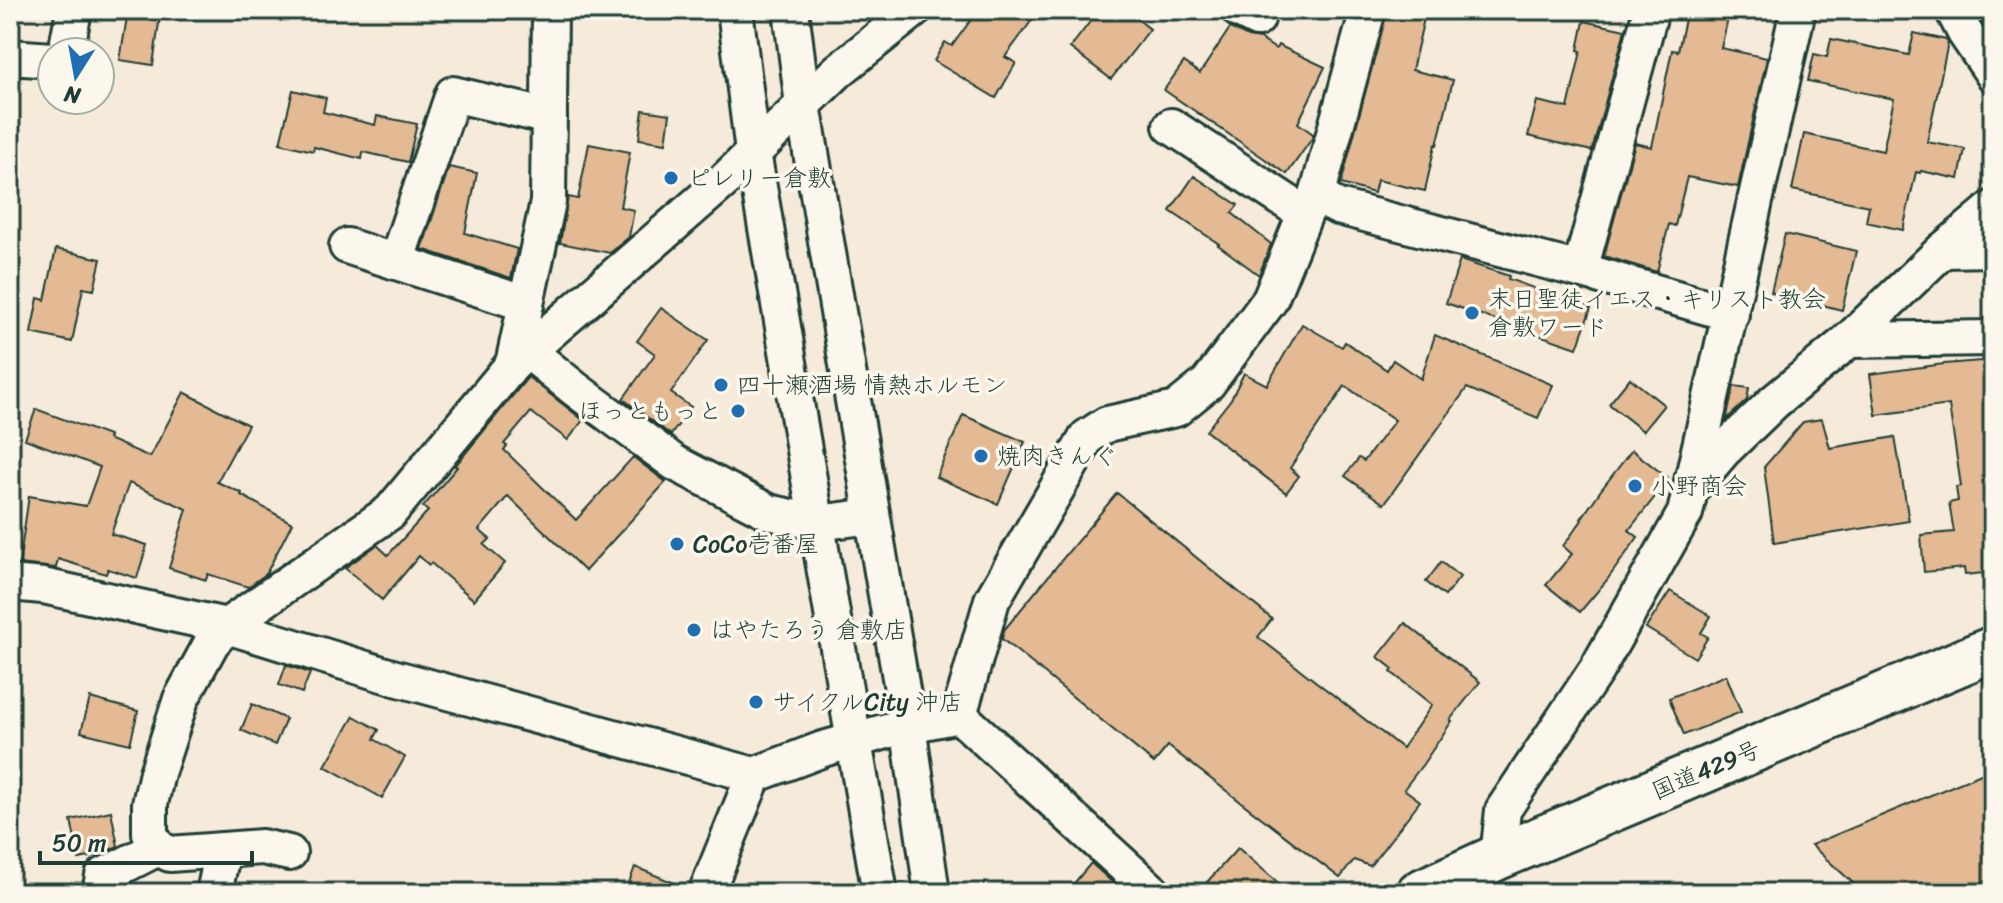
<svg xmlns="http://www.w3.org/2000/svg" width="2003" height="903" viewBox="0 0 2003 903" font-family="Sriracha,'Klee One',sans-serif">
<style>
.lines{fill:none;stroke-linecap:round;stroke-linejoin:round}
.stream{stroke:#6496a7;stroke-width:8}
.building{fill:#e4ba94;stroke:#1f3d34;stroke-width:2}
.minor-casing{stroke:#1f3d34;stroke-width:40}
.highway-casing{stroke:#1f3d34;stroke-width:50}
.minor{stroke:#fbf7ec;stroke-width:34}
.highway{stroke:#fbf7ec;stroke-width:44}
.poi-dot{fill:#1f6fb2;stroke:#fbf7ec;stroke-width:3}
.labels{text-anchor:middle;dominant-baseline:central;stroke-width:7;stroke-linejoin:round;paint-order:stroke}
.poi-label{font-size:24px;fill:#1f3d34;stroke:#fbf7ec;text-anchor:start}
.street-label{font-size:24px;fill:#1f3d34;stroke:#fbf7ec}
</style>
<rect width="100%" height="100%" fill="#f6ebda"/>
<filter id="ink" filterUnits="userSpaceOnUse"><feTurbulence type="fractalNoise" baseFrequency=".0125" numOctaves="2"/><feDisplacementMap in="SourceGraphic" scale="16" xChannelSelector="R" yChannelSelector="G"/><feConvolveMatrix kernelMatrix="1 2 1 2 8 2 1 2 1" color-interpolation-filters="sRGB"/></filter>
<g filter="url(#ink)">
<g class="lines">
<g class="stream">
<path d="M1934,10L1943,24"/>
<path d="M1982,82L1993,98"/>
</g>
</g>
<g class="building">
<path d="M978,10H1019L1032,20L1005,57L1016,63L996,98L934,61L945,42L952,46Z"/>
<path d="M1099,10H1126L1150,29L1111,79L1070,48Z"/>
<path d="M1387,10H1426L1412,70L1453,80L1437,145H1435L1425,191L1377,180L1374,193L1341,184Z"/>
<path d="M1687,10H1712L1729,14L1721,48L1767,58L1738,187L1687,177L1675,226L1669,224L1657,272L1604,256L1635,143L1652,147L1672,50L1678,51Z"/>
<path d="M128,11L160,16L153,65L120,60Z"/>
<path d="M1584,21L1625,30L1592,151L1528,136L1537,101L1568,108L1581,51L1578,50Z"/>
<path d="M1230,28L1248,37L1260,39L1276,49L1278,45L1325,67L1298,123L1313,134V137L1287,174L1164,90L1184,62L1200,73Z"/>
<path d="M1914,33L1946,40L1948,43L1927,142L1965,149L1959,179L1921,171L1920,173L1916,172L1903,230L1866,222L1869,206L1792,190L1804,134L1883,151L1894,99L1808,81L1814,54L1827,57L1831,39L1909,55Z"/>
<path d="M293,90L326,98L323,112L375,125L377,116L417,124L408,162L363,152L362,159L314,147L313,151L280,143Z"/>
<path d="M643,110L670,114L666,143L639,139Z"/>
<path d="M589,144L630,152L620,207L634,210L629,237L610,253L560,243L568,197L578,199Z"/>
<path d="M449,167L477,173L465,233L517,249L511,278L422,249Z"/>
<path d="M1194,176L1238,205L1232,213L1271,244L1259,275L1218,245L1219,244L1170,211Z"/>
<path d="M1785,234L1856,251L1842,310L1771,292Z"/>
<path d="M56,249L101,259L94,290L83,288L72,342L31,333L38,298L45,300Z"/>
<path d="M1460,260L1509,276L1508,279L1591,308L1577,348L1446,303Z"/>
<path d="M661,308L708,340L671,393L691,407L671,435L623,399L655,354L637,341Z"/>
<path d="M1302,324L1342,347L1345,342L1387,370L1393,360L1421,379L1435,335L1553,385L1538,418L1467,388L1384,504L1345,476L1359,458L1364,461L1395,420L1345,386L1290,468L1299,476L1286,493L1206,431L1231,399L1244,373L1267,385Z"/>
<path d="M1993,360V403L1988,404L1993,439V572L1965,575L1964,568L1924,572L1921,535L1954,532L1949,503L1958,501L1956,487L1961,486L1949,405L1876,415L1870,374L1944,364Z"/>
<path d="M528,377L583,420L568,440L531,412L504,444L507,446L504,450L576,520L633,457L666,482L585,571L508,496L479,530L490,539L484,545L505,563L474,600L431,563L429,565L419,556L382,600L345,568L377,545L388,555L428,511L423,507L457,467L455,466Z"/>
<path d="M1630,378L1664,405L1643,431L1609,404Z"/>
<path d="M1734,386L1749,388L1747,400L1726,420Z"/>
<path d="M184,392L248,425L217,482L242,493L241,495L292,523L266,574L248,587L208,574L206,580L169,568L187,509L129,483L111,534L147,545L137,578L108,569L106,574L58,559L56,568L19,564L29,496L86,506L100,467L25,439L36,409L109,436L108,439L150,457Z"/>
<path d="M963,415L1025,442L998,504L936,477Z"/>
<path d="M1822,419L1830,448L1895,437L1909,521L1774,543L1764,467L1803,422Z"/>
<path d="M1632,450L1669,479L1629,530L1638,537L1607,580L1580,612L1546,585L1572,554L1563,546L1582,520L1581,519L1601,490Z"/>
<path d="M1117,493L1272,619L1258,637L1402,748L1432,705L1391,672L1393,669L1378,657L1405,623L1480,682L1450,720L1452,721L1423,764L1404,789L1420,801L1370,866L1354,860L1340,878L1168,746L1154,763L1002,639L1004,630Z"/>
<path d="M1441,562L1460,577L1445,596L1426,582Z"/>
<path d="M1670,591L1711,616L1701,633L1708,637L1695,658L1646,628Z"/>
<path d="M286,665L310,673L302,693L279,685Z"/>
<path d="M1726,675L1741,712L1684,735L1669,698Z"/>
<path d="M90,698L138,711L130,744L81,732Z"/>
<path d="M252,704L286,719L275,745L241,730Z"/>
<path d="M354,716L379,730L374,739L405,757L382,798L325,766Z"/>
<path d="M1993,769V893H1864L1811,845Z"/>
<path d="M111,811L118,846L100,855L79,859L71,820Z"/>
<path d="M1238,848L1290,893H1197Z"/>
<path d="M1091,863L1124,893H1066Z"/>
<path d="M635,867L687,888L686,893H625Z"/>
</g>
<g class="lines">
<g class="minor-casing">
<g id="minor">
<path d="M735,10L753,152L880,893"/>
<path d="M791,10L803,105L908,725L932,893"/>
<path d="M1239,10L1257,19"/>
<path d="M1953,10L1965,33L1993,74"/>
<path d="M66,52L74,10"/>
<path d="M10,57L52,60"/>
<path d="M1171,126L1290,204L1306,211"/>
<path d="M1317,196L1338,207L1580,270L1731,314"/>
<path d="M347,246L526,304"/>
<path d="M1943,250L1993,249"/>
<path d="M396,262L453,94L549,117"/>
<path d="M1580,270L1651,10"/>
<path d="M1849,340L1943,250L1993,208"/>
<path d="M528,351L575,389L675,463L769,512L818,523L872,516"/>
<path d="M513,364L548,202L550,10"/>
<path d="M1695,484L1723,451L1774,402L1849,340L1993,338"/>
<path d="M10,583L43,586L227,626L392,677L754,775L823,749L908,725L959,715"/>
<path d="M959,715L992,600L1087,437L1107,424L1176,409L1208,383L1270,300L1306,211L1317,196L1368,10"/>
<path d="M959,715L1154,893"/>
<path d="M289,853L262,847L170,854L158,848L150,834V804L157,773L181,699L212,642L227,626L390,512L513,364L726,179L838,71L914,10"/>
<path d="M1498,857L1503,810L1597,669L1685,513L1798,10"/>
<path d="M100,893L103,876L158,848"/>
<path d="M214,893L223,850"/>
<path d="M706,893L754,775"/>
</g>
</g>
<g class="highway-casing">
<path id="highway" d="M1419,893L1498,857L1993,649"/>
</g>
<use href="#minor" class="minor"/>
<use href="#highway" class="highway"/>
</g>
</g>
<g class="poi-dot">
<circle cx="671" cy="178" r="8"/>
<circle cx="1472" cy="313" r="8"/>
<circle cx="721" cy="385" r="8"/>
<circle cx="738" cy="411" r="8"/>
<circle cx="981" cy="456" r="8"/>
<circle cx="1635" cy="486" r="8"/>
<circle cx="677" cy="544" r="8"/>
<circle cx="694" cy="630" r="8"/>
<circle cx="756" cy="702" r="8"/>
</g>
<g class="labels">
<g class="poi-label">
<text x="687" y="178">ピレリー倉敷</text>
<text x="1488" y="299">末日聖徒イエス・キリスト教会<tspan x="1488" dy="28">倉敷ワード</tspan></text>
<text x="737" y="385">四十瀬酒場 情熱ホルモン</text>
<text x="722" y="411" text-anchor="end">ほっともっと</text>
<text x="997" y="456">焼肉きんぐ</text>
<text x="1651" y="486">小野商会</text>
<text x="693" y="544">CoCo壱番屋</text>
<text x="710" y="630">はやたろう 倉敷店</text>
<text x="772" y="702">サイクルCity 沖店</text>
</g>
<g class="street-label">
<text transform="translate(1706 770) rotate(-23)">国道429号</text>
</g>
</g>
<rect width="2003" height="903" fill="none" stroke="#fbf7ec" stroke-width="40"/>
<rect x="20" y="20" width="1963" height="863" fill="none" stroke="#1f3d34" stroke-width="3" filter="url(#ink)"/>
<g transform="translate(76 76) rotate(191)"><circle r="38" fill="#fbf7ec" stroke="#a3ada2" stroke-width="2"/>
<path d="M0-6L14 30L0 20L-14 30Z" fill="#1f6fb2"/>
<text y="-12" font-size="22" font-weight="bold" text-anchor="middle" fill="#1f3d34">N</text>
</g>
<path d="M40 851v12h212v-12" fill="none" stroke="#1f3d34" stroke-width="4"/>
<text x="52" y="851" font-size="24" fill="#1f3d34" stroke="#fbf7ec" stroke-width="6" paint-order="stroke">50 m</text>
</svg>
